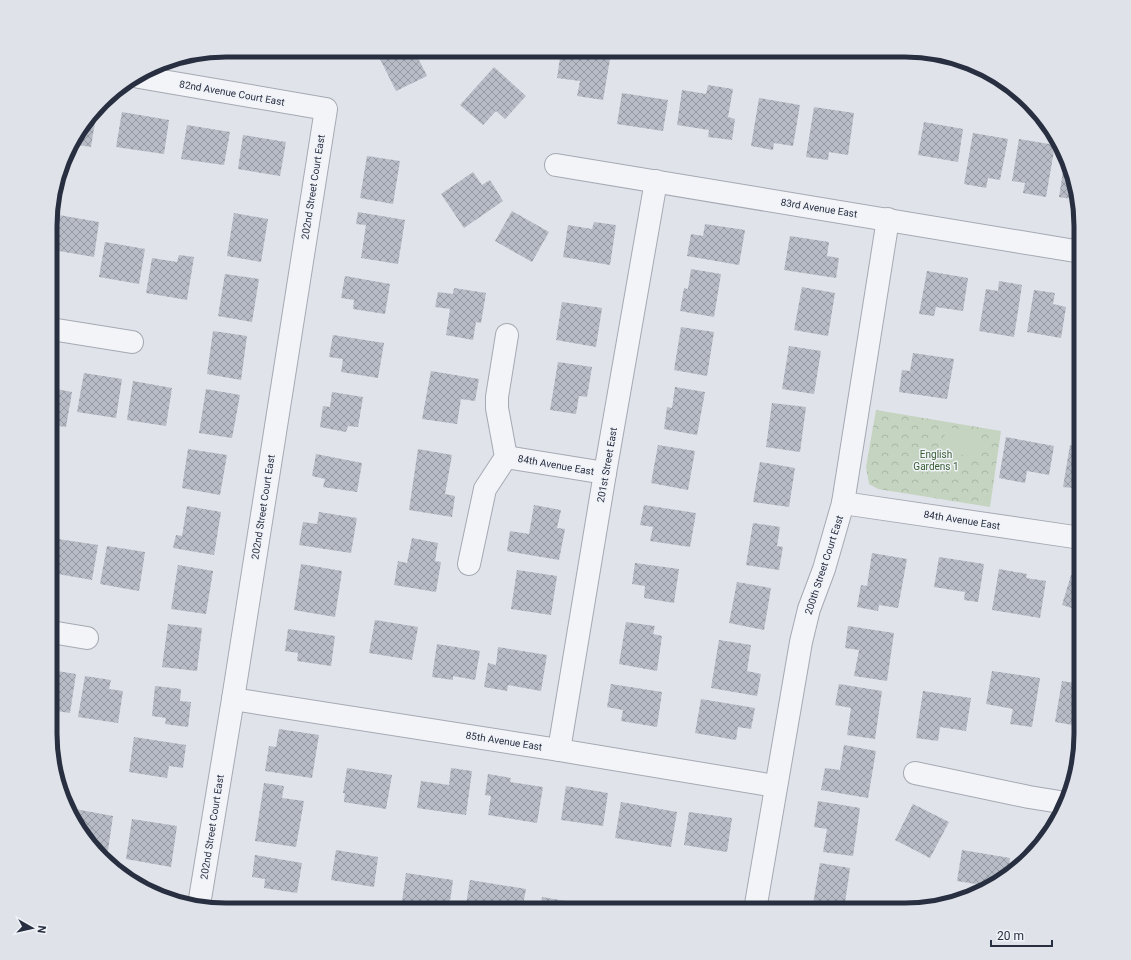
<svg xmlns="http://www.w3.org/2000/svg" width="1131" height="960" viewBox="0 0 1131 960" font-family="Roboto,sans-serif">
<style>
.forest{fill:url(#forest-crowns)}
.pitch{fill:#c4d4c0}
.building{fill:url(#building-cross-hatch)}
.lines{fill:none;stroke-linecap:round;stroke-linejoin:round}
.minor-casing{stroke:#a5a9b3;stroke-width:24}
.minor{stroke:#f3f4f7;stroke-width:22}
.labels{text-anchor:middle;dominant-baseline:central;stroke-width:3;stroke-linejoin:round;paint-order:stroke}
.street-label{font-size:10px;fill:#282f41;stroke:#eff2f7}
.park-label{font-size:10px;fill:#395e34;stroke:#eff2f7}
.rim{fill:none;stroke:#282f41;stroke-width:5}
</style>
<defs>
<pattern id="forest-crowns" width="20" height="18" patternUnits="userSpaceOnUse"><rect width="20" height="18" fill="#c4d4c0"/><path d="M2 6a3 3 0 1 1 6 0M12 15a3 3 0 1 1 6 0" fill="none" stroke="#a8b6a6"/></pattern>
<pattern id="building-cross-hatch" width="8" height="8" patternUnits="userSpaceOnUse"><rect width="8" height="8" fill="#b7bcc6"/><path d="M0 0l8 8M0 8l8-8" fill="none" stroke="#9599a2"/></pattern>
</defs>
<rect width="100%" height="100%" fill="#e0e3e9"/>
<path class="forest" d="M876,410L1001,431L990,507L878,489L869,484L866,467Z"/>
<path class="pitch" d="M946,427L980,432L977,457L942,452Z"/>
<g class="building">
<path d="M384,50H414L427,76L396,91L377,53Z"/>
<path d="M561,51L610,59L603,100L577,96L580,81L557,78Z"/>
<path d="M494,67L526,96L505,119L496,111L483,125L460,105Z"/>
<path d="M708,85L733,89L728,117L735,119L732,140L708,137L709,130L677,125L682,90L706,94Z"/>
<path d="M622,93L668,100L663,131L617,124Z"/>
<path d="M759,98L800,105L793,146L774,143L773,150L751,146Z"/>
<path d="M814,107L854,113L848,155L829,152L828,160L806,157Z"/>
<path d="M97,110L91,147L72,144L73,138Z"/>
<path d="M122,112L169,120L164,154L116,147Z"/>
<path d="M924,122L963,129L958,162L918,155Z"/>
<path d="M187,125L230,132L224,165L181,159Z"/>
<path d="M973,133L1008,139L1000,180L988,178L986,188L964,184Z"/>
<path d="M243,135L286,142L280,176L238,169Z"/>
<path d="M1019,139L1055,145L1046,197L1023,193L1025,183L1012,181Z"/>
<path d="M367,156L400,161L393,204L360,198Z"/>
<path d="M1065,158L1077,200L1059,197Z"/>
<path d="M473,172L482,185L490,180L503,201L464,228L441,194Z"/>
<path d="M512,211L549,232L532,262L495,241Z"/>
<path d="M358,212L405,220L398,264L361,258L366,225L356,224Z"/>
<path d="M234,213L268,219L261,262L227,256Z"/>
<path d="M59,215L99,222L94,257L53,250Z"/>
<path d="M594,222L616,225L610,265L563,257L568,225L592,229Z"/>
<path d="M705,224L745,230L739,265L687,256L691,234L703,236Z"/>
<path d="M790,236L829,242L827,256L839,258L836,278L784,270Z"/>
<path d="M105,242L145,249L139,284L99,277Z"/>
<path d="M179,255L194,257L187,300L146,293L152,258L177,262Z"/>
<path d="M691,269L721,274L714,317L680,311L684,288L688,289Z"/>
<path d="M927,271L968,278L963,311L936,307L934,316L919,314Z"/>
<path d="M225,274L259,279L252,322L218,316Z"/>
<path d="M345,276L390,284L385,314L353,309L354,300L341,298Z"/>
<path d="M999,281L1022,285L1014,337L979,331L986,289L998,291Z"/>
<path d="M802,287L835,293L828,336L794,330Z"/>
<path d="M454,288L486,293L481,323L476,322L473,340L446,335L450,309L435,307L438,292L453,294Z"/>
<path d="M1034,290L1055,293L1053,304L1066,307L1061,338L1027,332Z"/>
<path d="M562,302L602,308L596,347L556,340Z"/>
<path d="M681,327L714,332L707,376L674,370Z"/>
<path d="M213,331L247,336L241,380L207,374Z"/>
<path d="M333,335L384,343L378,378L341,372L343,359L329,357Z"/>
<path d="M789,346L821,351L814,394L782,389Z"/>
<path d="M913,353L954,359L947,399L899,392L902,370L910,371Z"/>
<path d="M558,362L592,367L587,397L579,396L576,414L550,410Z"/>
<path d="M431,371L479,379L475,401L461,399L457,424L422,419Z"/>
<path d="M84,373L122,379L116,418L77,412Z"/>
<path d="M133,381L172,388L166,426L127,420Z"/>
<path d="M675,387L705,392L697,435L664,429L667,407L672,408Z"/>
<path d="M51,388L72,392L66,427L51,425Z"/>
<path d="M206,389L240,395L232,438L199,433Z"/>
<path d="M332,392L363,397L358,427L348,426L346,432L320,427L323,406L330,407Z"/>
<path d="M772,403L806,407L800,452L766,447Z"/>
<path d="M1006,437L1054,446L1049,475L1027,471L1025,483L999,478Z"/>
<path d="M658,445L695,451L688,490L651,483Z"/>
<path d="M1070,445L1081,446V489L1063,487Z"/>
<path d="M188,449L227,455L220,495L182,488Z"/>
<path d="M418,449L452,455L445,494L455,496L452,517L409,510Z"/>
<path d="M316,454L362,463L357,492L323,487L325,479L312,476Z"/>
<path d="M760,462L795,468L789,507L753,502Z"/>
<path d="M534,505L561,510L557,528L565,529L559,560L507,551L510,531L529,534Z"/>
<path d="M644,505L696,513L690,547L650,541L653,527L640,525Z"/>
<path d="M187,506L221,512L214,555L173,548L176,535L182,536Z"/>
<path d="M319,512L357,518L351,553L299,545L303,522L317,524Z"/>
<path d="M753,523L780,527L777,546L783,547L779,570L746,565Z"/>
<path d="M412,538L438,543L435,561L441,562L436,592L394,585L398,561L407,563Z"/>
<path d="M58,539L98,545L92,580L52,573Z"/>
<path d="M107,546L145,552L139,591L100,584Z"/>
<path d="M872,553L907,559L898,608L879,605L878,611L857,607L861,585L867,586Z"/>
<path d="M939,557L984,564L978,602L964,600L965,592L934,587Z"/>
<path d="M635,563L679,569L674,603L644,598L645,586L632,584Z"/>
<path d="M301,564L342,571L335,617L294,610Z"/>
<path d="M178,565L213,571L206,614L171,609Z"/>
<path d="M999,569L1027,574L1026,578L1046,581L1040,618L992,610Z"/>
<path d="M517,570L557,576L551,615L511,609Z"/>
<path d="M1071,575L1081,578V611L1062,605Z"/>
<path d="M737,582L771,588L764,630L729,623Z"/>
<path d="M375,620L418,627L412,660L369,653Z"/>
<path d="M626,622L655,626L653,634L662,636L657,671L619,664Z"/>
<path d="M168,624L202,628L197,671L162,667Z"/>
<path d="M848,626L894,633L887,681L854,676L859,650L845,648Z"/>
<path d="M288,629L335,636L331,666L297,661L298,653L285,651Z"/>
<path d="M719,640L751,645L747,671L761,674L757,696L711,688Z"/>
<path d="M437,644L480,651L475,680L453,676V680L432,677Z"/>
<path d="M498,647L547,655L541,691L508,685L507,691L484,687L488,663L496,665Z"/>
<path d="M51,670L76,674L70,713L50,710Z"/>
<path d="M992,671L1040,678L1032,727L1010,724L1013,709L986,704Z"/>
<path d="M85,676L111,680L109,689L123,691L118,723L78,717Z"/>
<path d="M1062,681L1081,684V733L1072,732L1073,725L1055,722Z"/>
<path d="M611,684L662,692L657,727L621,721L623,710L607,707Z"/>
<path d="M839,684L882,691L875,739L847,735L851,708L835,705Z"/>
<path d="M155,686L181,689L180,701L191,702L188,727L165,724L166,718L152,716Z"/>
<path d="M923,691L971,698L966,731L940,727L938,741L916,738Z"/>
<path d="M701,699L755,708L751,729L738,727L736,740L695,733Z"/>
<path d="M279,729L319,735L312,778L265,771L269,746L276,747Z"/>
<path d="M134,737L186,745L183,768L169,766L167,778L129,772Z"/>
<path d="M844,745L876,751L868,798L821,790L825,768L840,770Z"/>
<path d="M347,768L392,775L386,809L344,802L345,793H343Z"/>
<path d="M451,768L472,771L466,815L417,808L421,781L449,785Z"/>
<path d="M488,774L511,778L510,782L543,787L537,823L488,815L491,796L485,795Z"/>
<path d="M264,783L284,786L282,798L304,801L296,847L255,841Z"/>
<path d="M566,786L608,793L603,826L561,820Z"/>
<path d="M818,801L860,808L853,856L823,852L827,829L814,827Z"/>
<path d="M621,802L677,812L671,847L615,838Z"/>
<path d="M913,804L949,822L930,858L895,840Z"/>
<path d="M75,809L113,816L107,857L100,856L73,816Z"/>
<path d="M689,812L732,818L727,852L684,845Z"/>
<path d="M132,819L177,826L171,867L126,859Z"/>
<path d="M336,850L378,857L374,887L331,880Z"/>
<path d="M962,850L1010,858L1008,873L988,886L957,881Z"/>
<path d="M255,855L302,863L297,893L264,888L265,879L252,877Z"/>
<path d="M820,863L850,868L844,910H812Z"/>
<path d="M406,873L453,880L449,908L402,901Z"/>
<path d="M470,880L526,889L522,910H465Z"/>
<path d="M542,897L584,904L583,910H540Z"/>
</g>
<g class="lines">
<g class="minor-casing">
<g id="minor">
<path d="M139,77L326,109L233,699L199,905"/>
<path d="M556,165L1081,252"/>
<path d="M51,329L132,342"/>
<path d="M506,457L605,473"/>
<path d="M843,503L1081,538"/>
<path d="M469,564L485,489L506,457L497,408V397L507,335"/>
<path d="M51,632L87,638"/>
<path d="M233,699L559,750L775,786"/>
<path d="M559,750L605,473L656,181"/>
<path d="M915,773L1029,797L1066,803"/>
<path d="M755,910L801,642L809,609L824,569L843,503L888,219"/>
</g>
</g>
<use href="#minor" class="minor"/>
</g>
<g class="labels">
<g class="street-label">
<text transform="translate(232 93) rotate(10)">82nd Avenue Court East</text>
<text transform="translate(313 187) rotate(-81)">202nd Street Court East</text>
<text transform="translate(819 208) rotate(9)">83rd Avenue East</text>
<text transform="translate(556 465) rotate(10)">84th Avenue East</text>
<text transform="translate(607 465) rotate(-80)">201st Street East</text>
<text transform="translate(263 507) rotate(-81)">202nd Street Court East</text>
<text transform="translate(962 520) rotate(9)">84th Avenue East</text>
<text transform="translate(824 565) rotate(-72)">200th Street Court East</text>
<text transform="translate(504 741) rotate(9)">85th Avenue East</text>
<text transform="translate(212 827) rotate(-81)">202nd Street Court East</text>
</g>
<g class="park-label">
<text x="936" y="454">English<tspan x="936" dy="12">Gardens 1</tspan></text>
</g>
</g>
<path d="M0 0H1131V960H0ZM226 57H905A169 169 0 0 1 1074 226V734A169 169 0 0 1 905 903H226A169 169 0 0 1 57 734V226A169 169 0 0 1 226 57Z" fill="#dfe2e8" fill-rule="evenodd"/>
<path class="rim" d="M226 57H905A169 169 0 0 1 1074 226V734A169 169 0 0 1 905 903H226A169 169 0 0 1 57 734V226A169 169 0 0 1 226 57Z"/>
<g transform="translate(32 928) rotate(98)" stroke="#eff2f7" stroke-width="3" paint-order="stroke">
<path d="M0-3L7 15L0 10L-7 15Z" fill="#282f41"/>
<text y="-6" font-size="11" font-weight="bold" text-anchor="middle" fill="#282f41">N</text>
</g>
<path d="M991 940v6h61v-6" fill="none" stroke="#282f41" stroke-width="2"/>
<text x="997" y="940" font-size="12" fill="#282f41" stroke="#eff2f7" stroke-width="3" paint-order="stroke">20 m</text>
</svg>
